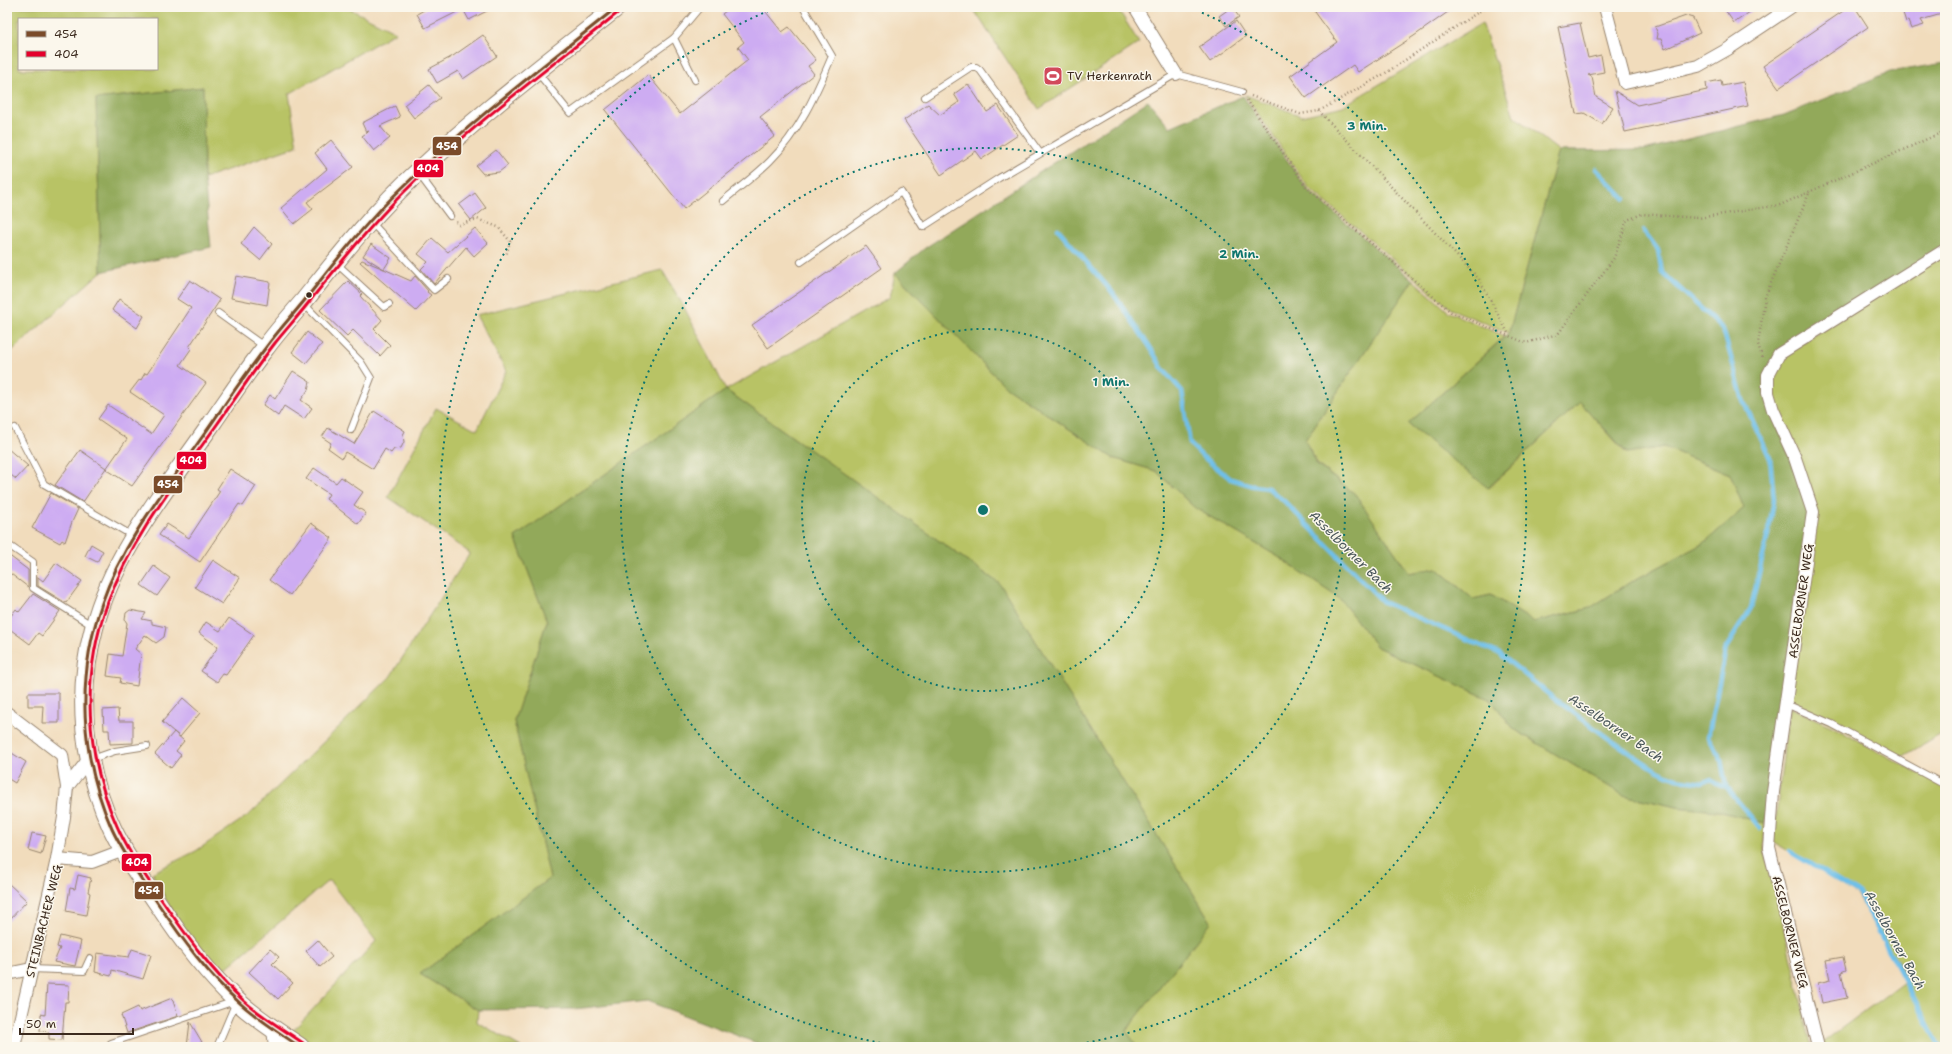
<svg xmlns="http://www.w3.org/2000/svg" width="1952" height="1054" viewBox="0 0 1952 1054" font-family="'Shantell Sans',sans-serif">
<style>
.green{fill:#b8c365;stroke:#7a7642;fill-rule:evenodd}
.forest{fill:#92a95a;stroke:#666a3c}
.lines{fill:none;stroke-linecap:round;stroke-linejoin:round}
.stream{stroke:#6ec0ea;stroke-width:4.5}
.building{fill:#cdacf2}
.service-casing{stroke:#96836d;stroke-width:8}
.minor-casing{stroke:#96836d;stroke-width:14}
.secondary-casing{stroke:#96836d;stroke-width:20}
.path{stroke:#96836d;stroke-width:2.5;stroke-dasharray:1 3;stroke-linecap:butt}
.service{stroke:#fff;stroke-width:6}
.minor{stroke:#fff;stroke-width:12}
.secondary{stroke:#fff;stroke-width:18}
.bus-1-casing{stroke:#fbf7ec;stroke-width:6}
.bus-2-casing{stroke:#fbf7ec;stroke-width:6}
.bus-1{stroke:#7a4b2a;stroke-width:3}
.bus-2{stroke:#e4002b;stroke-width:3}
.ring{fill:none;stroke:#0f766e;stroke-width:2;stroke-dasharray:2 4}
.bus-dot{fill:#3b2a1e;stroke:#fbf7ec;stroke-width:1.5}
.labels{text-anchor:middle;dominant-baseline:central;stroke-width:3;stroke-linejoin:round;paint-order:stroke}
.poi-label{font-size:12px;fill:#3b2a1e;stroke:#fbf7ec;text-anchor:start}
.street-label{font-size:12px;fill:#3b2a1e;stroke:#fbf7ec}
.water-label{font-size:13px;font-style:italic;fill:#4a575b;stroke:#fbf7ec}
.centre{fill:#0f766e;stroke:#fbf7ec;stroke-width:2}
.ring-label{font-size:12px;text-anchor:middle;font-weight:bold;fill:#0f766e;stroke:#fbf7ec;stroke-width:3;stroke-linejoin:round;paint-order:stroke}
.line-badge{stroke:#fbf7ec;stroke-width:1.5}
.badge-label{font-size:11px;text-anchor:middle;font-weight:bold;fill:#fff}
</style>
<rect width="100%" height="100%" fill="#fbf7ec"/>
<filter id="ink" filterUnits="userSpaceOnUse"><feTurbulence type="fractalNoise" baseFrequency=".025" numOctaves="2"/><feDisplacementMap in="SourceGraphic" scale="8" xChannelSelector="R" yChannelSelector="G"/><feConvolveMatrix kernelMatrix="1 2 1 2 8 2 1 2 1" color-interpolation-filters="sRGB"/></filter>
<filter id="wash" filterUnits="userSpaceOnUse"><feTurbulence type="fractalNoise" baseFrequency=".012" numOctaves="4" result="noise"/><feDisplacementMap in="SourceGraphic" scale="16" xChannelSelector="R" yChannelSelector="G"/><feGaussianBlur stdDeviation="0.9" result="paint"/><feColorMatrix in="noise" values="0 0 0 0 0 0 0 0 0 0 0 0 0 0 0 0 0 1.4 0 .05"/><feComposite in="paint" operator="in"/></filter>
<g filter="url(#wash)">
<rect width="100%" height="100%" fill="#f1dcbc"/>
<g class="green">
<path d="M7,7H346L396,32L289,94L297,146L204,178L203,87L96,99L101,272L7,355ZM19,19H157V69H19Z"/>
<path d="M972,7H1117L1139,43L1039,109Z"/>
<path d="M1482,23L1514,116L1559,151L1509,333L1451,309L1308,187L1245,95L1302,116L1343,106Z"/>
<path d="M1945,253V732L1900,758L1789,702L1776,410L1771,374L1781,356Z"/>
<path d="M662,270L683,305L726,390L890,297L895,273L1006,387L1113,458L1156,471L1195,508L1277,556L1340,599L1377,647L1491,700L1514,729L1623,795L1677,807L1718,811L1765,823L1764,846L1812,1047H1138L1126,1031L1211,922L1000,584L726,390L515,537L547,621L514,721L550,878L420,974L478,1010L477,1022L521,1047H311L289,1035L376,941L329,880L218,975L173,913L152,873L196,851L250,814L390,677L470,553L388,497L436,408L477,430L506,371L476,315Z"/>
<path d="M1413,280L1449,312L1505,336L1408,424L1489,488L1580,402L1626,453L1664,447L1730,474L1744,508L1704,543L1629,583L1590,608L1534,622L1491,595L1473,599L1436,568L1409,573L1355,494L1318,465L1305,440Z"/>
<path d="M1789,707L1831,726L1945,788V1047H1820L1819,1045L1908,979L1857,895L1773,842Z"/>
</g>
<g class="forest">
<path d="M1945,63V247L1778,353L1764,391L1810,511L1765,823L1718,811L1677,807L1623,795L1514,729L1491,700L1377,647L1340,599L1277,556L1195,508L1156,471L1113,458L1006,387L895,273L925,248L1148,101L1170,127L1243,96L1307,189L1413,280L1305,440L1317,465L1355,494L1409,573L1436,568L1473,599L1491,595L1534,622L1590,608L1629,583L1704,543L1744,508L1730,474L1664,447L1627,453L1580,402L1488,488L1408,424L1509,333L1559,151L1644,150L1784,115L1890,72Z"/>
<path d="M203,87L204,178L211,247L101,272L96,99Z"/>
<path d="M726,390L1000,584L1211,922L1126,1031L1138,1047H767L647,1001L574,1009L478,1010L420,974L550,878L514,721L547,621L515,537Z"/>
</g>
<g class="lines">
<g class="stream">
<path d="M1596,169L1625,199"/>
<path d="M1058,229L1112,292L1150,347L1162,368L1182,391L1190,444L1203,457L1231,479L1254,486L1268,488L1284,501L1383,602L1500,654L1552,697L1608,738L1656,770L1677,779L1702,783L1711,779L1721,786H1725"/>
<path d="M1644,231L1658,250L1662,272L1723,329L1743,400L1770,458L1774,500L1768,534L1751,608L1726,648L1708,737L1721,759L1726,787L1760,828"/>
<path d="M1789,851L1859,894L1940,1047"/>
</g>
</g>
<g id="blocks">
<g class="building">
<path d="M429,7H495L469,20L463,9L425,28L417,14Z"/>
<path d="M731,7H762L782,32L789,27L816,60L808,66L814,74L760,117L775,136L684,209L605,110L648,75L680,114L748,60L738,47L744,42L722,14Z"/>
<path d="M1232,7L1239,17L1226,26L1219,16Z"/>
<path d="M1321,7H1455L1414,36L1358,72L1353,65L1306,98L1290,76L1337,42L1315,12Z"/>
<path d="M1723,7H1757L1734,23Z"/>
<path d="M1849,7H1855L1868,27L1779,88L1763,66Z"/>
<path d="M1901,7H1945V13L1921,20L1924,25L1911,29L1908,21L1906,22Z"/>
<path d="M1686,16L1693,18L1700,33L1665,49L1661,39H1657L1658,34L1655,27Z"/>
<path d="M1236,21L1246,36L1210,62L1199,47Z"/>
<path d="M1580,23L1588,58L1601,55L1604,72L1588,75L1592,77L1596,97L1613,107L1602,124L1584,113L1576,114L1558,27Z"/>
<path d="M483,35L497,56L463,79L458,71L437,83L429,69L453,56Z"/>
<path d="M1721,80L1722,86L1743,82L1748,106L1625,132L1615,91L1637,105L1707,90L1706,83Z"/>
<path d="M968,84L987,112L998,105L1018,135L982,159L976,151L941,175L904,120L928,104L940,115L959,102L954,94Z"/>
<path d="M429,85L440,98L414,118L404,105Z"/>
<path d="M395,106L400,117L380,126L390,138L374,151L362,136L369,131L366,132L362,123Z"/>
<path d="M331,140L353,167L307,202L313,209L294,224L281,208L327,169L315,153Z"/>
<path d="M496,150L508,165L499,172L483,174L476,166Z"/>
<path d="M475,193L486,208L471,220L459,205Z"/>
<path d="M254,227L272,244L260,260L241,244Z"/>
<path d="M475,228L488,243L474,256L466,247L434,284L421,269L428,262L418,254L432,238L448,252Z"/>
<path d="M371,244L391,258L384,269L411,281L415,276L428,291L427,292L431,295L416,311L360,262L362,260L384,269L363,256Z"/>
<path d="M866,246L882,268L768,348L752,325Z"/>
<path d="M236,276L270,282L267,305L231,298Z"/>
<path d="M190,280L220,300L189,347L191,349L180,365L206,383L132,486L106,469L127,439L98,419L108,405L151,434L164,415L130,392L140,379L141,380L145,373L147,374L191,308L177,299Z"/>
<path d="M348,281L362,294L360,296L382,320L374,329L390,345L380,356L353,330L347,336L320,310Z"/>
<path d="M119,299L144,316L137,328L112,310Z"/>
<path d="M307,332L322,344L306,363L292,352Z"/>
<path d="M293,371L310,382L308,390L301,400L312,408L304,419L284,406L278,416L263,405L270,395L275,399Z"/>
<path d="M374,411L405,431L403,435L404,442L401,448L394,449L391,453L385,449L373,469L345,452L342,458L328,448L331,443L322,437L328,428L354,444Z"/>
<path d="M7,448L28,466L16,479L7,472Z"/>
<path d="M80,450L106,468L83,502L55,485Z"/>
<path d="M314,468L336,483L341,477L363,492L354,505L366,513L358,524L326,499L329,494L306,479Z"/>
<path d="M230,469L256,486L243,506L239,504L200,562L159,535L167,524L189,538L220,491L217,489Z"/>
<path d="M51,493L78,509L72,522L65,542L62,540L60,543L32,528Z"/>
<path d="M311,523L332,538L290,595L269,580Z"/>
<path d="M91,544L103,551L97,562L85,556Z"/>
<path d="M7,554L28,570V587L7,571Z"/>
<path d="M213,560L240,578L222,604L195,587Z"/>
<path d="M56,563L82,581L66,603L38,586V577L43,581Z"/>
<path d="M154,566L170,578L157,596L141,585Z"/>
<path d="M33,594L60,611L42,636L38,633L30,644L7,627V621L16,609L19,612Z"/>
<path d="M130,610L146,613L142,619L152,621V624L166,627L164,637L156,643L145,635L135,649L141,654L137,686L120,683L121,678L107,676L110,654L122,656L127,623L125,620L126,613Z"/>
<path d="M229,618L254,635L226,675L223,674L217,682L201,671L218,647L199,633L206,622L220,631Z"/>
<path d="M28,693H59V723H42L43,706H28Z"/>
<path d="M183,698L200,713L180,737L162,722Z"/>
<path d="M118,709L119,721H133V743L110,744L109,730H104L103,710Z"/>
<path d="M174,732L184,741L176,751L181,755L171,768L155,754Z"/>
<path d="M7,750L26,762L15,783L7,778Z"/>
<path d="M32,833L46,836L41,854L28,850Z"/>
<path d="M78,875L91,878L88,892L90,893L86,915L66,911L70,888L75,889Z"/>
<path d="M7,882L27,901L7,922Z"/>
<path d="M60,936L81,941L75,966L54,962L60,948L57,947Z"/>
<path d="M318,940L332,957L320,967L306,951Z"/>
<path d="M132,949L151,955L143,979L112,970L111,976L95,972L97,953L129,957Z"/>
<path d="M270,949L279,957L272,964L293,983L278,999L249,972Z"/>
<path d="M1843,957L1846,970L1841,972L1847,998L1822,1003L1818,983L1830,980L1826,960Z"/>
<path d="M47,984L69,985L68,1002H65L62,1040L49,1039V1032L40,1031L41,1014L45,1015Z"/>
<path d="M172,998L178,1016L127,1033L121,1015L123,1014L138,1007L140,1011Z"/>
<path d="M190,1022L202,1042L192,1047H187Z"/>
</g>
</g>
</g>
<g filter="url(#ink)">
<use href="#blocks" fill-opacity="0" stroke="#96836d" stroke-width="1"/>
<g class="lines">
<g class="service-casing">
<g id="service">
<path d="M538,73L570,113L674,38"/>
<path d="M695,80L674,38L700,7"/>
<path d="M925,97L971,67H976L980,70L1040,153"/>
<path d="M419,174L450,216"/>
<path d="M723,201C738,188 755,176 770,161C799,132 816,94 832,56L803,7"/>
<path d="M371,222L434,290L448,279"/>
<path d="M801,262L901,192L923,227L999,178L1176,74L1242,92"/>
<path d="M337,264L384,307L389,304"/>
<path d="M303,303L361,362L371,378L351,430"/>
<path d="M218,313L265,347"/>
<path d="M15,428L44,484L133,536"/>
<path d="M7,544L33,562V588L93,626"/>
<path d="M1786,704L1832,724L1945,785"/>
<path d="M92,759L115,751L147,746"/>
<path d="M31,969L84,971L90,958"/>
<path d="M111,1043L235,1001"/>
<path d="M217,1047L236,1002"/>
</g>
</g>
<g class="minor-casing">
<g id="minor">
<path d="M1135,7L1176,74"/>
<path d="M1605,7L1625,83L1698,66L1728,49L1791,7"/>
<path d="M7,713L62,755L67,787L64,817L57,859L14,1047"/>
<path d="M67,787L89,759"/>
<path d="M57,859L92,862L124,850"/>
<path d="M7,974L31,969"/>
<path d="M273,1029L275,1047"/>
<path d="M1818,1047L1769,848L1773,792L1813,512L1795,458L1773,410L1768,393V375L1779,354L1945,250"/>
</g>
</g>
<g class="secondary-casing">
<path id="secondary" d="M300,1047C278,1032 255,1018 236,1000C205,971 180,937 157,902C141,879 124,854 112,828C83,766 76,694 94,628C114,551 168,487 212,423C230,397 247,371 266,347C278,331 291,316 304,301C340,256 375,211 418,172C481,113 550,61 617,7"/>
</g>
<g class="path">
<path d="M1251,96L1300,114L1319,111L1384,74L1486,7"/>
<path d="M1247,100L1307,188L1451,312L1526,343L1558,334L1614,258L1627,220L1642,214L1698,218L1780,205L1945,131"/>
<path d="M1319,111L1479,279L1509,335"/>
<path d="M456,222L459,225L477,219L498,227L510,241L506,256"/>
<path d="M1762,357L1758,344L1765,297L1810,191"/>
</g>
<use href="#service" class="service"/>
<use href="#minor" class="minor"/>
<use href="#secondary" class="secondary"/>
<g class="bus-1-casing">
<path id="bus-1" d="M300,1047C280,1033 259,1020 241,1004C208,975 182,939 157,902C141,878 124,855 112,829C80,757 76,677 102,603C125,536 173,480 212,423C231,395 250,368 270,342C284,324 299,308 312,291C341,254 370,218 404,186C470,121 545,65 617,7"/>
</g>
<g class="bus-2-casing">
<path id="bus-2" d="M303,1043C283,1029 262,1017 244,1001C211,971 186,935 161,899C145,875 128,852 117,826C85,755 81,675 108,602C132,536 178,480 218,423C237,396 255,369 275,343C288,327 301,313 313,297C342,261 371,225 403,193C470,126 547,70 620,11"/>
</g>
<use href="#bus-1" class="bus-1"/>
<use href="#bus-2" class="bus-2"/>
</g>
</g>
<g class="ring">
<circle cx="983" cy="510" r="181"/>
<circle cx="983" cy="510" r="362"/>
<path d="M898 1046A543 543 0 0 1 775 8M1191 8A543 543 0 0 1 1068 1046"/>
</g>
<defs>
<g id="stadium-square" transform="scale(1)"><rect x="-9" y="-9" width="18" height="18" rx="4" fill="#d1495b" stroke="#fbf7ec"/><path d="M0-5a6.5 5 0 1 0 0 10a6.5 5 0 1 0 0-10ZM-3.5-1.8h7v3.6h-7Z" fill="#fff"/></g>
</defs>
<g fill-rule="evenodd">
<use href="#stadium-square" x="1053" y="76"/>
</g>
<circle class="bus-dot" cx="309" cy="295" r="3.5"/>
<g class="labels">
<g class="poi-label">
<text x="1067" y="76">TV Herkenrath</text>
</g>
<g class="street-label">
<text transform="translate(1801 601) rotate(-82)">ASSELBORNER WEG</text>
<text transform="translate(44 921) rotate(-76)">STEINBACHER WEG</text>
<text transform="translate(1790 932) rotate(76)">ASSELBORNER WEG</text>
</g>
<g class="water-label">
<text transform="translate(1351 552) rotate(45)">Asselborner Bach</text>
<text transform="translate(1616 728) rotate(34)">Asselborner Bach</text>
<text transform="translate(1895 940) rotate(61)">Asselborner Bach</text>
</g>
</g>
<circle cx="983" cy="510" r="6" class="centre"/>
<g class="ring-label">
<text x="1367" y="130">3 Min.</text>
<text x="1239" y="258">2 Min.</text>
<text x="1111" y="386">1 Min.</text>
</g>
<g class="line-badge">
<rect x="432" y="136" width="30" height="20" rx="4" fill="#7a4b2a"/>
<rect x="413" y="159" width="31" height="19" rx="4" fill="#e4002b"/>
<rect x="176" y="451" width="31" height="19" rx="4" fill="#e4002b"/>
<rect x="153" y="475" width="30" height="19" rx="4" fill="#7a4b2a"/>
<rect x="121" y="853" width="31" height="19" rx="4" fill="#e4002b"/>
<rect x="134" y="881" width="30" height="19" rx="4" fill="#7a4b2a"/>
</g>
<g class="badge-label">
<text x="447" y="150">454</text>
<text x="428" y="172">404</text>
<text x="191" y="464">404</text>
<text x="168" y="488">454</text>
<text x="137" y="866">404</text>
<text x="149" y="894">454</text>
</g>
<rect width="1952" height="1054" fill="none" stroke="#fbf7ec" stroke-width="24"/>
<rect x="18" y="18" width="140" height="52" fill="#fbf7ec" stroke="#aea59a"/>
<rect x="26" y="31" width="20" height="6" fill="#7a4b2a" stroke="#aea59a"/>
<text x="54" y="38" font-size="12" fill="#3b2a1e">454</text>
<rect x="26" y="51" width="20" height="6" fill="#e4002b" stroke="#aea59a"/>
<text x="54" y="58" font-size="12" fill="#3b2a1e">404</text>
<path d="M20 1028v6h113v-6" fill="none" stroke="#3b2a1e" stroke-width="2"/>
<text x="26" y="1028" font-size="12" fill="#3b2a1e" stroke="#fbf7ec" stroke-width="3" paint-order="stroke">50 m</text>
</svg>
